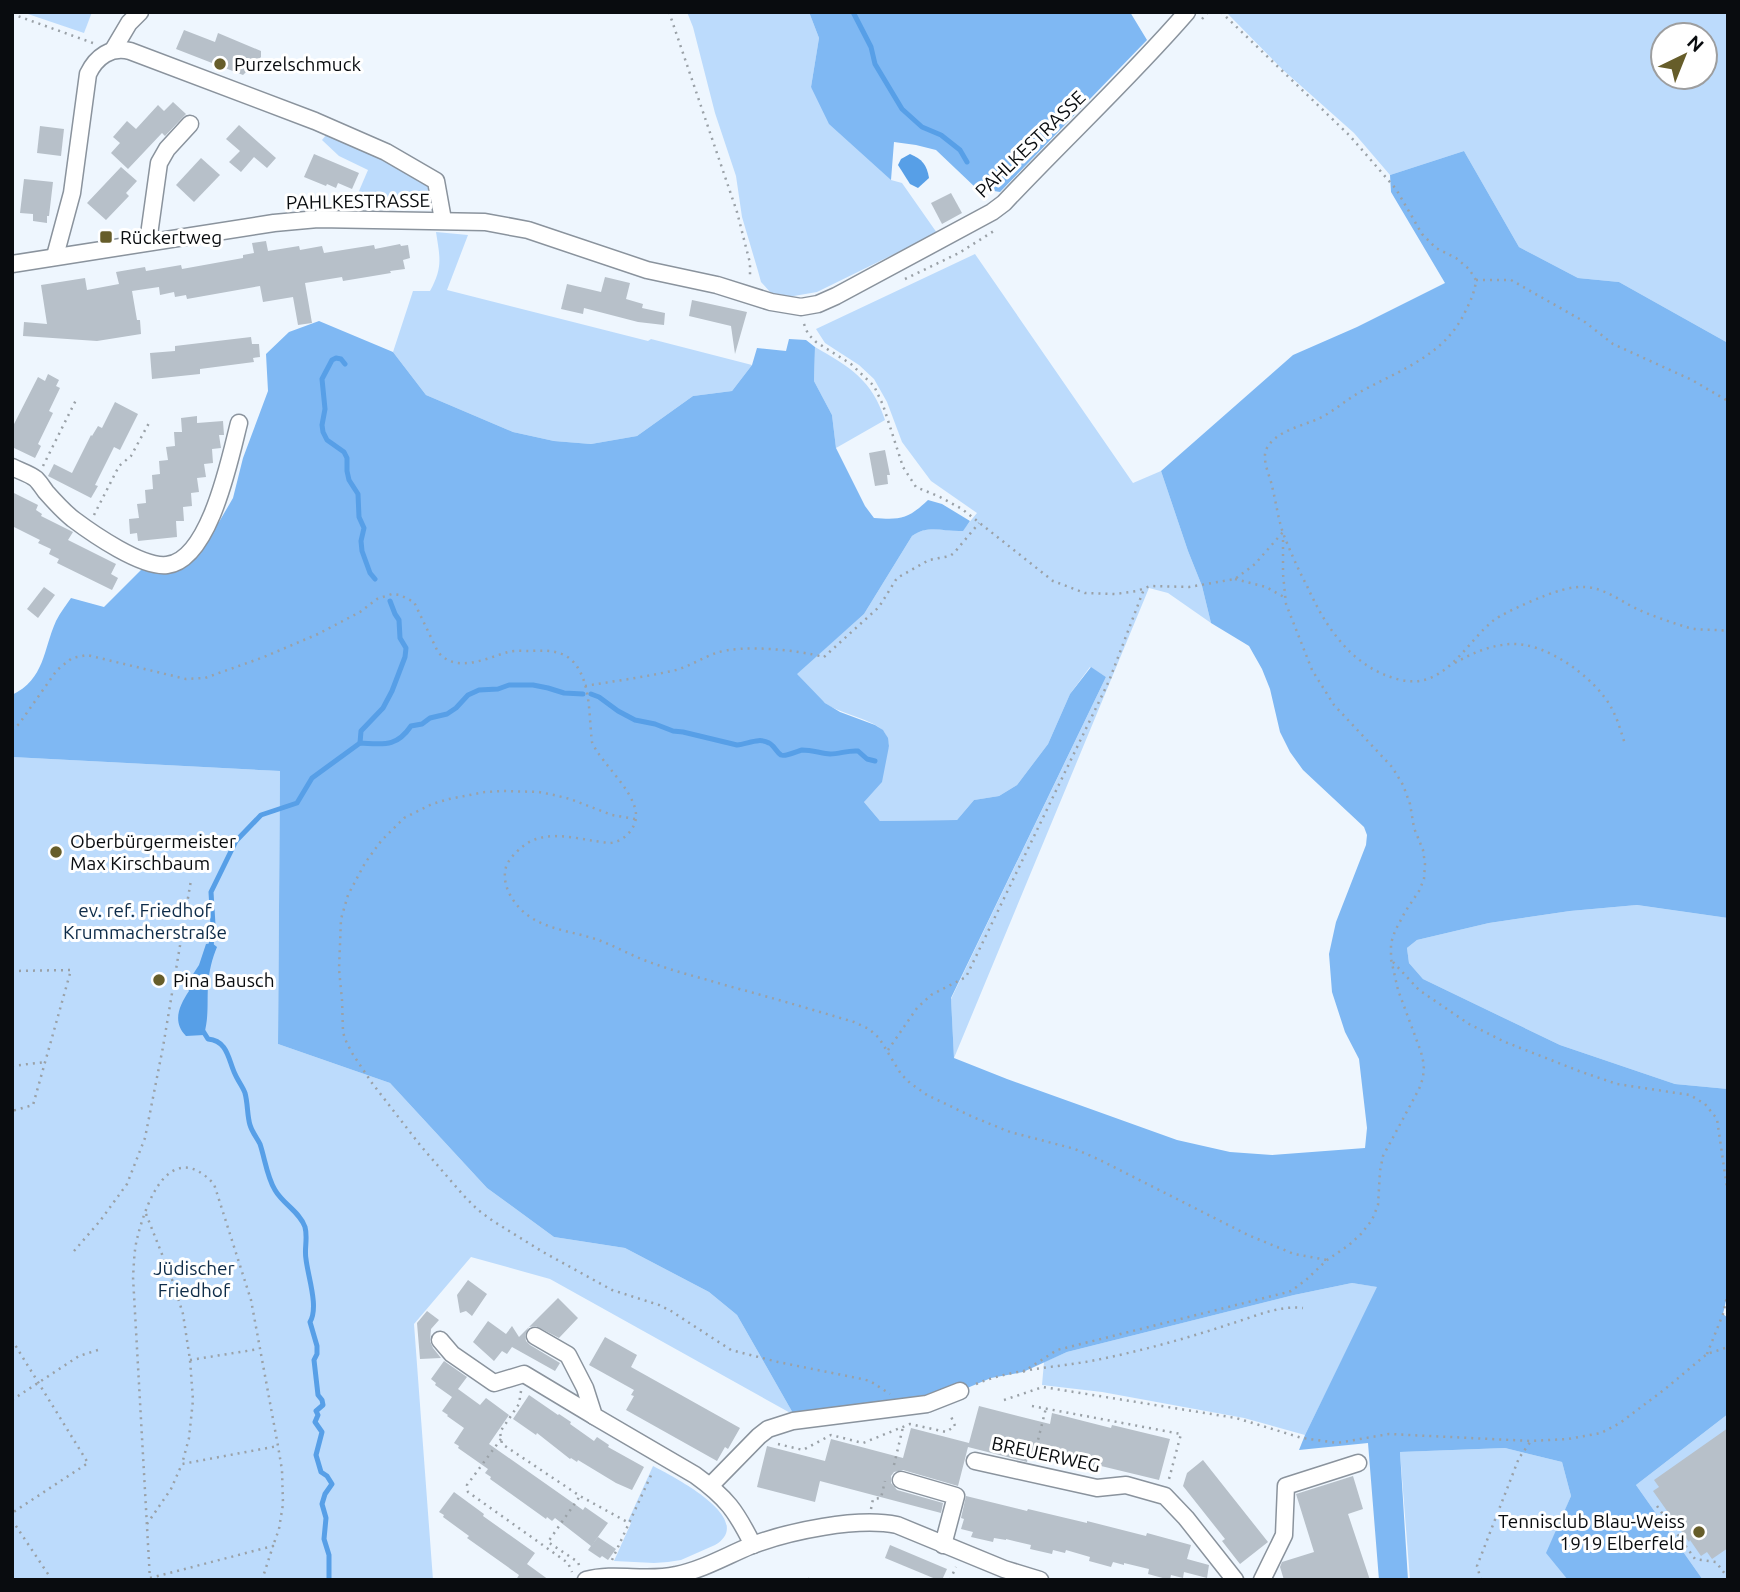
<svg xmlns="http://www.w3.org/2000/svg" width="1740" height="1592" viewBox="0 0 1740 1592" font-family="Ubuntu,sans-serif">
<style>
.green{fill:#bcdbfc;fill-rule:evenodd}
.forest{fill:#7fb8f3}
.water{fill:#579fe7}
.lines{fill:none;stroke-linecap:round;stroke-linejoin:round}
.stream{stroke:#579fe7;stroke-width:5}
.building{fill:#b7c0c9}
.minor-casing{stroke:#8a939d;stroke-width:19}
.path{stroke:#9aa1a7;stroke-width:2.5;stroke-dasharray:2 5;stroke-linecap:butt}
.minor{stroke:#fff;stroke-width:16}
.poi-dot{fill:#665d2a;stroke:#fff;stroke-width:2.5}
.labels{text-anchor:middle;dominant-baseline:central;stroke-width:6;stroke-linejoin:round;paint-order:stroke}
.poi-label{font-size:19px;fill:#090c0f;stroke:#fff;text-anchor:start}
.street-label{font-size:19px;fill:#090c0f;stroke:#fff}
.park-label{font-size:19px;fill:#0e2c49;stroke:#fff}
</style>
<rect width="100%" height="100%" fill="#eef6fe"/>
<g class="green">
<path d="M22,12H92L84,33Z"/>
<path d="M687,12H809L819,38L811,87L891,180L902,183L937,233L817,292L788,297L771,293L761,282L758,271L742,217L736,176L715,113L693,27Z"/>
<path d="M1226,12H1728V343L1619,282L1578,278L1519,247L1464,151L1390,175L1354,133L1282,69ZM1663,35H1705V77H1663Z"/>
<path d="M327,134L423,177L431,191L433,200L356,198L368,170L339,156L322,140Z"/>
<path d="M436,232L468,235L447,290L648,341L651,339L752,365L732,391L693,396L637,436L591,444L554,441L513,432L426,395L393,352L413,291H430C443,267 440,258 436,232Z"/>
<path d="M975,254L1133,483L1161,471L1188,551L1202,586L1211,623L1168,593L1149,588L954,1058L951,999L1106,677L1090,667L1070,694L1048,744L1017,785L999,796L974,800L957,820L880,821L864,802L889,746C888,741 887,735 883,731C874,720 842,714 828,705C816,697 806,684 796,674L864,614L912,536C929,523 943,532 962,531L977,513L931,481L902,442L887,402L874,379L859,365L825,343L816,329Z"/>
<path d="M815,347C850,367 872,380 885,420L836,448L832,415L814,381Z"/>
<path d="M12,757L280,771L278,1044L390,1083L487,1188L554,1237L625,1248L709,1292L737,1315L794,1415L550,1279L471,1257L414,1324L433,1580H12Z"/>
<path d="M1637,905L1728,918V1089L1675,1084L1560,1045L1423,979L1409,963L1407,948L1417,940L1489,923L1570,911Z"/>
<path d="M1352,1283L1378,1287L1305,1435L1244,1418L1102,1392L1042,1385L1044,1362L1067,1352L1294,1295Z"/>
<path d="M1728,1414V1580H1703L1636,1485Z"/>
<path d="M1505,1448L1562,1462L1571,1496L1547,1553L1694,1580H1410L1400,1452Z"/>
<path d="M653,1466C672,1476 758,1519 715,1545L681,1560L668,1562L654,1563L614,1561L631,1523L628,1521Z"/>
</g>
<g class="forest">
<path d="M809,12H1130L1147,40L1000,192L976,188L936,150L916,145L894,142L891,180L829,124L811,87L819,38Z"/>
<path d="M1464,151L1519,247L1578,278L1619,282L1728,343V918L1637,905L1570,911L1489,923L1417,940L1407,948L1409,963L1423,979L1560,1045L1675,1084L1728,1089V1292L1723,1314L1728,1318V1414L1636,1485L1703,1580H1568L1546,1553L1571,1496L1562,1462L1505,1448L1400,1452L1408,1580H1379L1368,1443L1299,1450L1305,1435L1377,1287L1352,1283L1294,1295L1067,1352L1023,1372L991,1378L960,1391L931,1398L794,1415L737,1315L709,1292L625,1248L554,1237L487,1188L390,1083L278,1044L280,771L12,757V695C45,679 43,650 56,621C60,613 66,605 71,598L104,607L148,563L164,566L204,531L219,522L233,498L243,458L268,391L266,354L289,332L319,321L393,352L426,395L513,432L554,441L591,444L637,436L693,396L732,391L752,365L757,348L786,351L789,339L806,340L815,347L814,381L832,415L836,448L865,506L874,518C901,520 908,519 928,500L942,504L970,521L963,531C943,532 929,524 912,536L864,614L797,674L825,703L840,712L875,725L883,730L888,738L889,746L882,782L864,802L880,821L957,820L974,800L999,796L1017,785L1048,744L1070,694L1091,667L1106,677L951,998L954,1058L1007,1079L1177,1140L1230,1152L1272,1155L1365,1148L1367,1128L1359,1059L1345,1032L1332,992L1329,954L1336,922L1366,845L1367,835L1364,827L1303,770L1290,752L1280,732L1270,689L1262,669L1249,646L1211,623L1202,586L1188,551L1161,471L1293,355L1357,327L1445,283L1391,192L1390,175Z"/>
</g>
<g class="water">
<path d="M910,154C922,159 927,165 929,178L918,188L910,184L898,165L901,159Z"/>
<path d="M212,943L217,947C212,959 209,971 208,985C207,1004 209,1016 204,1035L186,1036C172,1022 179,1006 189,991L186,985L199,965L206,944Z"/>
</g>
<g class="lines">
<g class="stream">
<path d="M853,12L871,47L875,64L902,109L922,127L941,135L960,150L967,162"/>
<path d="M345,364L341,359L336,358L332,360L322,379L325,409L322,425L323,432L327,440L344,452L347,458V471L349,480L358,494L359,517L364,528L361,541L362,551L370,573L375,579"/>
<path d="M591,694L599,697L618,711L635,720L655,724L673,731L683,732L737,745C748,744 759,737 769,743C774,745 776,752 781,755C786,757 797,751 802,750C811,750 821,753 830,754C840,754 848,750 858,751L867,759L875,761"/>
<path d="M360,743L361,731L383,708L392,691L405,657L406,648L400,638L399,620L395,614L390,601"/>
<path d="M211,947L213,925L211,892L236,841L261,815L297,803L312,778L360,743C383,744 396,748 411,726L422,724L430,718L447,714L456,708L468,695L479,690L498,689L509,685H533L548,688L564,693L583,694"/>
<path d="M203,1031L208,1039C228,1041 228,1059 235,1074C238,1081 243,1087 245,1093C248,1104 247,1115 250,1125C252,1132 257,1138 260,1144C265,1159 267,1177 275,1190C283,1204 300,1212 305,1227C308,1238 304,1249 306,1259C308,1277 319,1307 310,1322L317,1346V1354L314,1360L318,1395L322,1400L323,1405L316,1411L318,1415L315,1422L322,1432L316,1455L321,1472L327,1476L332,1484L325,1494L322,1504L326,1518L324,1539L329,1555V1580"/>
</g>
</g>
<g class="building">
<path d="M184,30L215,42L218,33L261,51V57L243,75L176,49Z"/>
<path d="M173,102L186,114L165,136L162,133L128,169L111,153L120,143L113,137L127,121L136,129L158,105L164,111Z"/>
<path d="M239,125L276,158L267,168L254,157L241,172L229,162L240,151L226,139Z"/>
<path d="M40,126L64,129L61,156L37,153Z"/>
<path d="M314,154L359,173L352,189L338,183L336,188L327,184L326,186L304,177Z"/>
<path d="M201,158L220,175L194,202L176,185Z"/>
<path d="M121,167L137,181L126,193L129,196L106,220L87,203Z"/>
<path d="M24,179L53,182L49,216H47V223L33,221V214L20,213Z"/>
<path d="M951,193L962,213L942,224L931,203Z"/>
<path d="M266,241L268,251L299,246L300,250L322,246L324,253L374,245L375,249L400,244L401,246L408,245L410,258L403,260L405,269L390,271L391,273L343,281L342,277L305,283L312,323L298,325L293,297L263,302L260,286L187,299L186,295L175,297L174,292L160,295L159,287L132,291L137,320H140L141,334L97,341L23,336L24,322L47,324L41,285L85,278L87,290L119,284L116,272L145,267L146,271L181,265L182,269L243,258V255L254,253L252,243Z"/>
<path d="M605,277L630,283L626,299L643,304L642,308L665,313L664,325L638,322L584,308L583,314L561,309L567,284L601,292Z"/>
<path d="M692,300L747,312L735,354L731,326L689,316Z"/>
<path d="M251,337L252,344H259L260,357L253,358L254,362L200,369V374L152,379L150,353L175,351V346Z"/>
<path d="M48,374L59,380L56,386L60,388L49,411L53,413L38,444L41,446L35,458L12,447V428L38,377L45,381Z"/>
<path d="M115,402L138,414L120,450L114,447L95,485L98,486L91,498L48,476L54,464L72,473L91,435L92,436L98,426L102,428Z"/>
<path d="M197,416V423L223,421L224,435H219L221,448L212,449L213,463L204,464L206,477L197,478L199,492L191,493L192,506L183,507L184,521H176L177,537L138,541L137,533L130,534L129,519L139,518L137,504L146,503L145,490L153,489L152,475L160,474L159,461L168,460L166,447L175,446L174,432H182L181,418Z"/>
<path d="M885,450L890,475H887L888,484L875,486L869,453Z"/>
<path d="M12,492L38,505L36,510L42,514L41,516L73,532L68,540L116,564L111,574L118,578L112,590L57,563L59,559L49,554L51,549L38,543L40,540L12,526Z"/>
<path d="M44,587L55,595L38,618L27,609Z"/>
<path d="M468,1280L487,1294L472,1316L466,1311L460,1313L457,1295Z"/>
<path d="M558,1298L578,1318L559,1338L536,1326L529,1327L525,1335L526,1341L530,1345L560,1363L555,1371L512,1347L507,1354L502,1351L494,1361L473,1342L488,1321L506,1334L512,1326L519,1337Z"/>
<path d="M427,1311L439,1320L431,1329L430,1341L433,1348L441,1358L420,1359L417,1323Z"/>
<path d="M605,1337L637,1355L631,1367L740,1428L728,1449L725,1447L717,1461L626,1410L634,1396L631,1395L634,1390L589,1365Z"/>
<path d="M444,1361L467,1377L458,1389L480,1405L486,1398L509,1415L489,1444L583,1510L585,1507L608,1523L592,1545L598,1537L616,1549L608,1560L602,1556L600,1558L588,1550L591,1546L555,1518L552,1521L547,1517L546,1519L490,1479L491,1477L485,1473L488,1469L458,1448L459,1446L454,1443L464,1428L447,1416L448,1415L442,1411L452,1397L435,1385L436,1383L431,1379Z"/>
<path d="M529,1395L558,1415L559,1414L571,1422L570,1424L594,1441L597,1437L609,1445L608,1447L644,1467L632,1490L616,1483L578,1460L577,1462L571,1458L570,1459L537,1433L536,1435L513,1419Z"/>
<path d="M979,1406L1050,1424L1052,1413L1111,1428L1112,1425L1170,1439L1159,1480L1101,1466L1100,1469L1029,1452L1027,1462L968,1447L958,1486L903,1470L894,1472L891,1476V1483L897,1490L943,1503L941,1513L820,1481L815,1502L757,1487L767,1446L825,1461L831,1439L903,1458L911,1428L969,1443Z"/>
<path d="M1728,1428V1548L1712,1559L1707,1552L1701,1556L1690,1540L1689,1542L1653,1491L1659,1487L1654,1480Z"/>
<path d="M1203,1460L1268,1542L1240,1564L1222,1541L1225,1539L1183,1486L1187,1473Z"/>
<path d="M1353,1476L1363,1509L1348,1514L1370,1580H1284L1280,1567L1282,1562L1314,1552L1296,1494Z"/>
<path d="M454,1492L484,1514L483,1516L535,1553L527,1564L549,1580H516L519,1575L467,1538L469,1536L443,1517L444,1515L439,1512Z"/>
<path d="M966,1496L1027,1511L1028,1509L1087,1523V1521L1146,1536L1147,1533L1191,1545L1187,1559L1209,1565L1207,1578L1184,1572L1183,1578L1171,1575L1170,1580L1148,1574L1149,1569L1124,1563V1565L1113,1562L1111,1567L1089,1561L1090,1557L1066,1550L1065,1553L1053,1550L1052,1554L1030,1549L1031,1545L1006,1539V1540L994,1538L993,1542L971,1537L973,1532L961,1529L964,1519L961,1518Z"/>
<path d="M890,1545L947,1569L942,1580H938L885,1558Z"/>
</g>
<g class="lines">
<g class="minor-casing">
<g id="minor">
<path d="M113,50L129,23L140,12"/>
<path d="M148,242L159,163L167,149L190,124"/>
<path d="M55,256L72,193L88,74C96,57 111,46 130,51L315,121L386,152L436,181L443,220"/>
<path d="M12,264L274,223L318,219L485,222L528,230L647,270L717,285L771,302L801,307L818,304L836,296L992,212L1004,203C1064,139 1129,79 1187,12"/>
<path d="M12,467C20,471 30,474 36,479C40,483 43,488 46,492C54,501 63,511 73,519C93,534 142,568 167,565C210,560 230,458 239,423"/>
<path d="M535,1336L568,1355L585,1388L594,1416L695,1475C727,1498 736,1511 753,1545"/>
<path d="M440,1340L452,1354L494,1383L524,1374L594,1416"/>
<path d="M975,1461L1097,1488L1126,1485L1165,1496L1186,1518L1235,1580"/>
<path d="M901,1480L956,1496L943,1545"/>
<path d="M710,1486L759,1436L768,1429L793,1421L927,1404L960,1391"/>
<path d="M586,1580C615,1572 646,1582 676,1575C702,1570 726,1556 750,1546C789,1531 857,1517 897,1525L1004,1569L1040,1580"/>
<path d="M1262,1580L1284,1535L1286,1486L1358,1463"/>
</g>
</g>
<g class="path">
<path d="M669,12L737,212L750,263V278"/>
<path d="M1221,12L1350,136L1396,189L1422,234L1436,248L1456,258L1469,269L1476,280C1475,291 1471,300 1466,310C1446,355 1400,370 1360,392C1346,400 1334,411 1320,418C1303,426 1274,431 1266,450C1262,461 1270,476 1272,486C1276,502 1278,518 1283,533C1290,551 1298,569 1307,586C1326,628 1353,669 1401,680C1445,690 1465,643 1494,620C1507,611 1546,594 1562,590C1600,579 1614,600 1646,613C1659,618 1673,623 1686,627C1700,631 1714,629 1728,631"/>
<path d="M12,14L93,43"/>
<path d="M1202,19L1208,12"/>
<path d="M341,202H422"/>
<path d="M905,279L959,253L997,229"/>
<path d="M1476,280H1511L1585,322L1613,344L1692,380L1728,401"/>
<path d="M804,324L808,334L816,342L851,364L874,386L883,405L903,467L916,487L940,497L962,509L1053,581L1085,593L1115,594L1137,591L1150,586L1189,587L1235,579L1255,564L1283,532"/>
<path d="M43,466L76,400"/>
<path d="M94,515L119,466L131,456L149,423"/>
<path d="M1235,579L1266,587L1284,597"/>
<path d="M1455,663C1472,653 1491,645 1511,644C1546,642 1596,678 1612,709C1618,720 1621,732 1625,744"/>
<path d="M585,686C615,681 646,677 676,670C690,666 702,658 716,653C742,644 797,650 824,657L879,607L897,578L929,560L950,556L954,553L979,523"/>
<path d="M12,730L19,724L57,670L72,658L87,655L186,679L205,678L264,657L318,634L360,612L377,599L392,594L400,595L414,602L438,652C456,674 487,658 508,652C515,650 523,651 530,651C549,650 567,650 578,668C591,689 589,719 592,742C601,765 646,799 634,825C630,834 621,842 610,843C605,843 599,841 594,841C571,837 542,830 522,847C516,852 508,860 506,867C500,888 518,911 535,920C555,931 580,933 601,941C619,948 636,958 655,964C676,972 699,977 721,984C766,996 810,1009 854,1022L869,1029L879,1038L901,1074L910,1083L927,1095L973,1117L1010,1132L1075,1149L1100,1160L1248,1235L1294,1254L1327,1260"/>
<path d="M635,819L612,815L570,799L554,795L539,792L504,791L485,792L449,799L432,804L404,818L381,841L365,863L348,895L341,919L339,969L342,1000L343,1032L345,1039L352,1053L372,1083L420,1145L464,1196L478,1210L493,1221L543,1252L612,1290L659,1305L671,1311L731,1350L778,1362L862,1379L870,1381L890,1394"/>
<path d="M1393,962L1419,990L1469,1024L1505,1042L1579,1071L1617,1084L1690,1095L1705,1104L1717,1119L1728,1195"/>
<path d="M12,971L71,970L33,1105L12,1111"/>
<path d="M888,1050L917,1008L931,995L966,977L1109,681L1144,589"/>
<path d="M12,1066L46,1062"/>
<path d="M146,1214L173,1282L183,1314L190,1360L193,1400L189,1438L182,1464L278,1446"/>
<path d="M74,1251L100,1221L127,1184L145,1138L163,1047L191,880"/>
<path d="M12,1340L88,1463L12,1513"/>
<path d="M1707,1354L1723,1314L1728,1292"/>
<path d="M190,1360L259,1349"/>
<path d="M1023,1372L1057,1350L1284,1293L1291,1291L1306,1280L1327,1260L1349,1245L1361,1234L1372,1220L1378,1205L1380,1171L1383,1156L1419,1089L1423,1078L1424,1065L1421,1052L1398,990L1391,959V943L1395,931L1405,912L1419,891L1424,879L1425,864L1423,850L1414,828L1410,804L1403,785L1392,767L1334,705L1312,670L1286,604L1283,574V536"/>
<path d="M976,1384C1012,1369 1052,1368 1091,1361C1137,1352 1185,1339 1230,1324C1254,1317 1278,1305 1303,1308"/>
<path d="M521,1391L519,1404L500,1432L502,1444L580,1496L629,1523"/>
<path d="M12,1400L79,1356L101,1349"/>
<path d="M1004,1400L1043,1387L1236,1418L1302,1438L1337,1443L1389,1434L1531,1441L1568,1439L1601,1433L1620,1423L1665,1389L1707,1354L1728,1347"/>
<path d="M1032,1406L1181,1434L1169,1479"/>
<path d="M501,1439L467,1485L468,1492L568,1563L572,1572"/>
<path d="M778,1444L803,1450L831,1435L863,1443L910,1424L946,1432L955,1426L950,1414"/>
<path d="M1033,1460L1046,1408"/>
<path d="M894,1465L903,1427"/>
<path d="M1657,1506L1695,1559L1716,1562L1728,1578"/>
<path d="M871,1509L873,1499L881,1498L885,1481"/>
<path d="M12,1520L50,1577"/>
<path d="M147,1524L171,1489L182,1464"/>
<path d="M612,1560L653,1471"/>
<path d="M579,1565L578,1562L548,1542L580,1496"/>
<path d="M150,1578L273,1546L262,1580"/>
<path d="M150,1580L133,1277C134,1264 134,1251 137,1239C146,1202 170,1137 214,1184L251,1300L278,1446L282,1470L283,1504L279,1529L273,1546"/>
<path d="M809,1580L810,1576"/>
<path d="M950,1580L956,1567"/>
<path d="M1481,1580L1477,1566L1519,1458L1531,1441"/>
</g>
<use href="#minor" class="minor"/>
</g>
<g class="poi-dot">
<circle cx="220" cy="64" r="7"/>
<rect x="99" y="230" width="14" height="14" rx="3.5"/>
<circle cx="56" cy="852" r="7"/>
<circle cx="159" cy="980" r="7"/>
<circle cx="1699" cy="1532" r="7"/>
</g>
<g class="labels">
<g class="poi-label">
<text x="234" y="64">Purzelschmuck</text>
<text x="120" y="237">Rückertweg</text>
<text x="70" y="841">Oberbürgermeister<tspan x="70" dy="22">Max Kirschbaum</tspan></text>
<text x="173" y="980">Pina Bausch</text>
<text x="1685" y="1521" text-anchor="end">Tennisclub Blau-Weiss<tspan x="1685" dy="22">1919 Elberfeld</tspan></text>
</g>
<g class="street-label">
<text transform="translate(1030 144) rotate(-44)">PAHLKESTRASSE</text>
<text transform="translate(358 201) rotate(-1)">PAHLKESTRASSE</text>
<text transform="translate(1046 1454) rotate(12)">BREUERWEG</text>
</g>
<g class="park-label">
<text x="145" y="910">ev. ref. Friedhof<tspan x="145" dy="22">Krummacherstraße</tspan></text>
<text x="194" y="1268">Jüdischer<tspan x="194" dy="22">Friedhof</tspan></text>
</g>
</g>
<rect width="1740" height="1592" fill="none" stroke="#090c0f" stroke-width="28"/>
<g transform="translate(1684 56) rotate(43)"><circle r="33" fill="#ffffff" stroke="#9d9e9f" stroke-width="2"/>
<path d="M0-5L12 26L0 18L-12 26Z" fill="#665d2a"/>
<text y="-10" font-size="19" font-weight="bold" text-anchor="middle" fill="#090c0f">N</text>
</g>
</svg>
